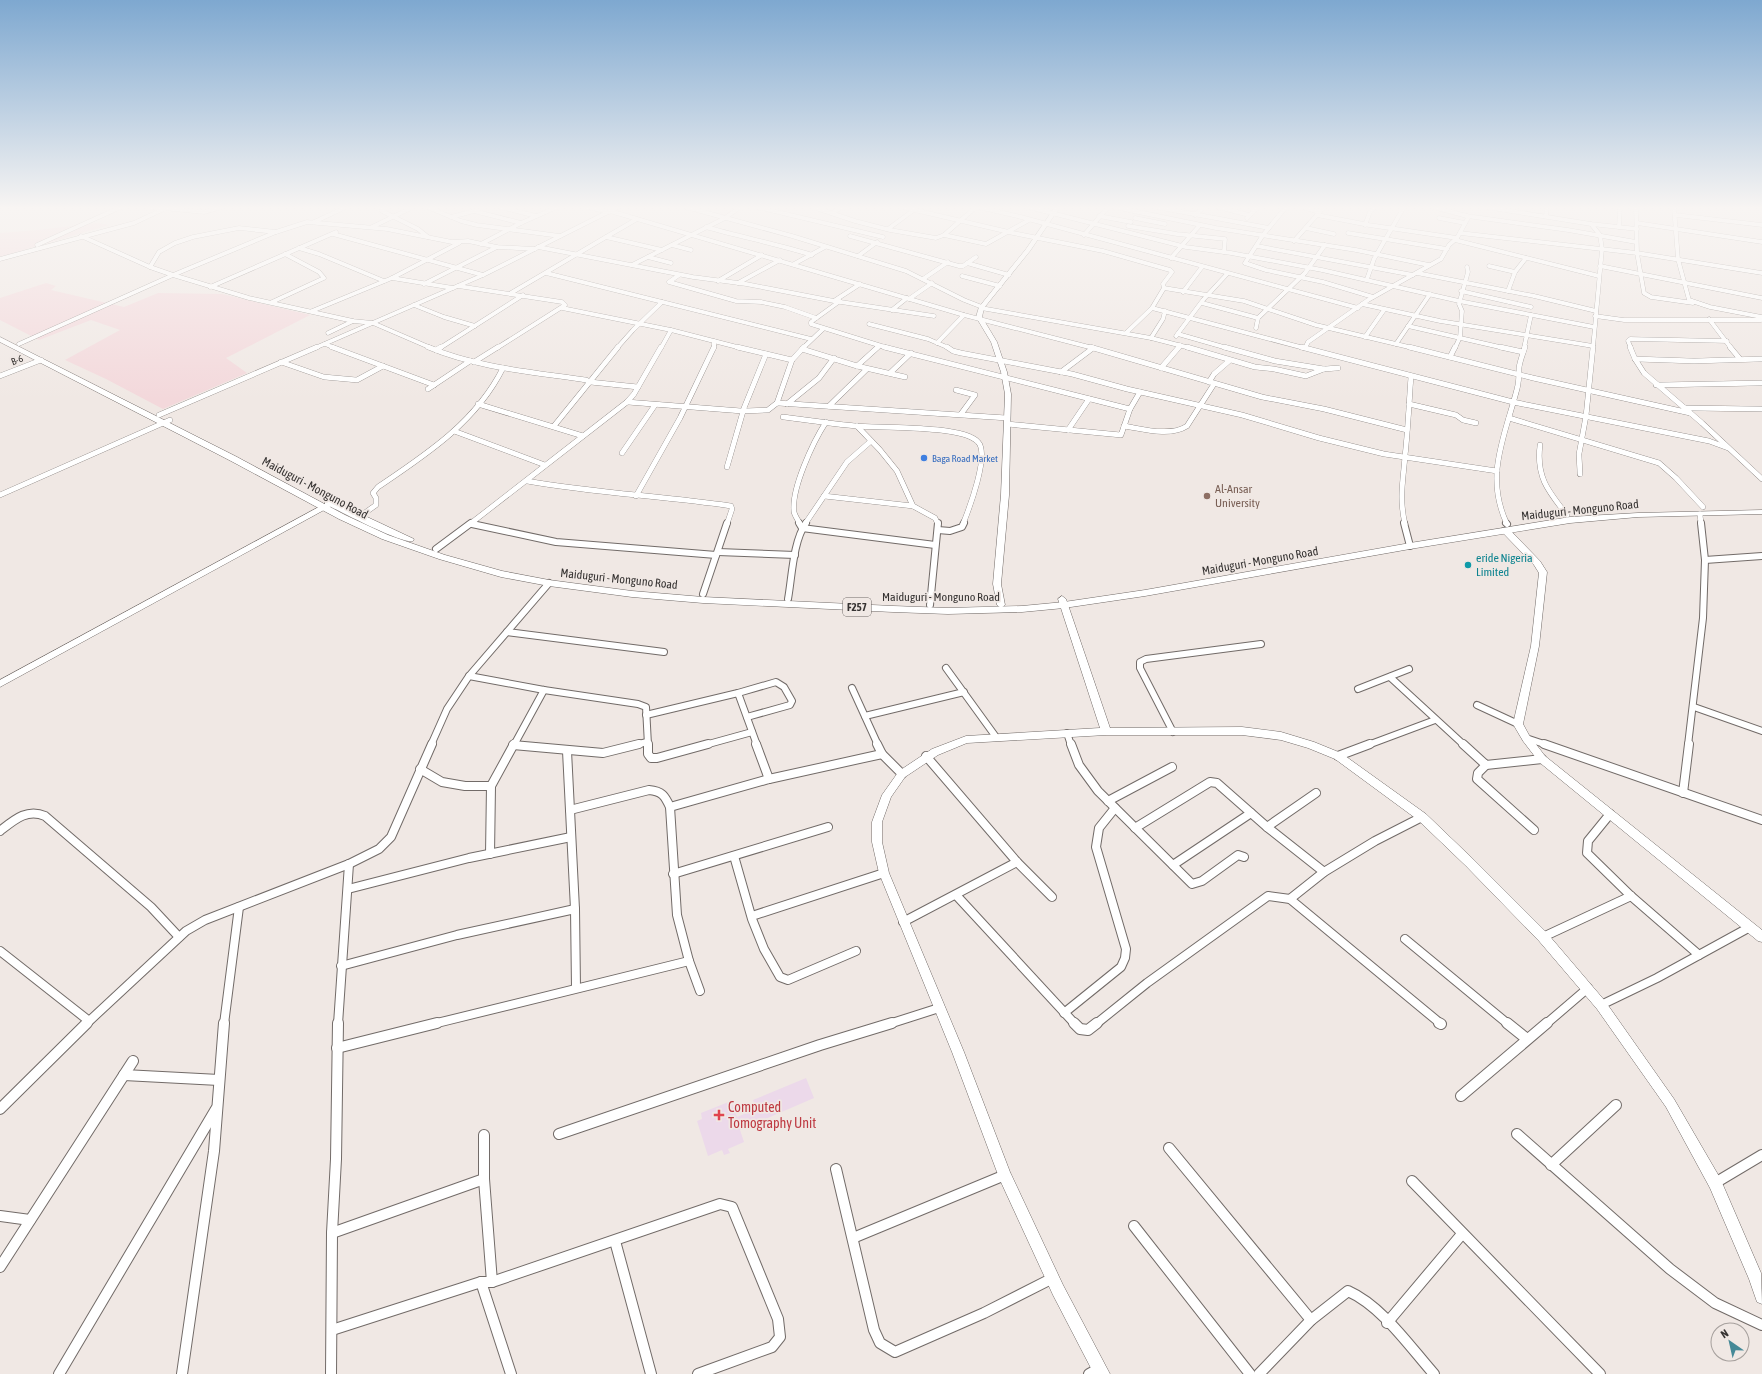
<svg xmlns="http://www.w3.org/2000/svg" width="1762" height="1374" viewBox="0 0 1762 1374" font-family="'Asap Condensed',sans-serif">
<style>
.industrial{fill:#f3d8db}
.medical{fill:#ecd9ea}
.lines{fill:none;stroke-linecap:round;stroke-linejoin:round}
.street-far4-casing{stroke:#726b68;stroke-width:4.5}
.street-far3-casing{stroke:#726b68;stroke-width:5.5}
.street-far2-casing{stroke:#726b68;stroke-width:8}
.street-far1-casing{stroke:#726b68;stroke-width:10}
.street-casing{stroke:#726b68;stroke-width:12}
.secondary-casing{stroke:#726b68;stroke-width:1}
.primary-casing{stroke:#726b68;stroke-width:1}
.street-far4{stroke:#fff;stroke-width:4}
.street-far3{stroke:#fff;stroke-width:5}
.street-far2{stroke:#fff;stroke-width:6}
.street-far1{stroke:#fff;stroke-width:8}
.street{stroke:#fff;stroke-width:10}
.secondary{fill:#fff;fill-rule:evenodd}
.primary{fill:#fff;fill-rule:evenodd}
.shop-dot{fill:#3f7fe0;stroke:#f0e8e4;stroke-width:1.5}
.education-dot{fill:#8d6e63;stroke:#f0e8e4;stroke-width:1.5}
.culture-dot{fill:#0f9aa8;stroke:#f0e8e4;stroke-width:1.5}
.health-dot{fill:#e0444e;stroke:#f0e8e4;stroke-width:1.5}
.labels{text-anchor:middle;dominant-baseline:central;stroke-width:3.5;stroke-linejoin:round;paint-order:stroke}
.far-street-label{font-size:10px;fill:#363332;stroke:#f0e8e4}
.far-shop-label{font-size:10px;fill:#366cbe;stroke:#f0e8e4;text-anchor:start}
.shield{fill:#f0e8e4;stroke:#6e6967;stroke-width:1}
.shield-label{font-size:11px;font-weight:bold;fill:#363332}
.street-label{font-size:12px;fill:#363332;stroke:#f0e8e4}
.education-label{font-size:12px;fill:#785e54;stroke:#f0e8e4;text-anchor:start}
.culture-label{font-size:12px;fill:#0d838f;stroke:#f0e8e4;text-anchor:start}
.near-health-label{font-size:14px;fill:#be3a42;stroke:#f0e8e4;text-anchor:start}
</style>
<rect width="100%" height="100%" fill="#f0e8e4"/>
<g class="industrial">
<path d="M98,223L109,225L0,257V233L38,230Z"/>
<path d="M46,283L56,286L51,290L124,307L158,293L222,294L310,315L226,358L247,373L163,409L106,379L65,360L120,330L91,320L39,340L0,320V298Z"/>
</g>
<path class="medical" d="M806,1078L814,1098L740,1130L744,1142L728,1149L730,1153L724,1155L722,1150L708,1156L697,1121L702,1119L701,1113L731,1101L737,1117L756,1109L753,1100Z"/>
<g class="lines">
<g class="street-far4-casing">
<g id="street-far4">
<path d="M151,207L204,212L221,207"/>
<path d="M382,207V211L418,229L428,237"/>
<path d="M427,207L461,221L477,225L560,236"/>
<path d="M500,207L536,216"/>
<path d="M587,207L609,212"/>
<path d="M686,207L792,236L906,271L964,300L982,307"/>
<path d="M757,207L883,237"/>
<path d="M813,207L855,221L890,230L936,238L944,235L976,207"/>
<path d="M902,207L1013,233L1103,251L1170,270L1172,272L1163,284L1164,288L1152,308L1126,333"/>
<path d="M978,207L1021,217L1358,308"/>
<path d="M1028,207L1186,247L1231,253L1322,270L1459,301L1594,327"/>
<path d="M1114,207L1216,228L1356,250L1429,265"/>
<path d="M1156,207L1269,228"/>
<path d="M1218,207L1249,215"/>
<path d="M1286,207L1263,235L1245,263L1266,270L1323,282L1373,297"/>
<path d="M1303,207L1319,212"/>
<path d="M1433,207L1467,216L1568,230L1636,242"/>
<path d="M1486,207L1591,224L1637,229"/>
<path d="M1636,207L1637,253L1644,293L1651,297L1693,303"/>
<path d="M1674,207L1678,259L1689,300L1710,307L1762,317"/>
<path d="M610,211L964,315L1093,348"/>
<path d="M832,213L842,207"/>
<path d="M1195,215L1204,207"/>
<path d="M1317,215L1369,225L1457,238"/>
<path d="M1676,215L1762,225"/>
<path d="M1099,216L1131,222"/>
<path d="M1546,216L1547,207"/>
<path d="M451,217L474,211L521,223"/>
<path d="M1135,218L1165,224"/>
<path d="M1247,218L1258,207"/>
<path d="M1439,218L1465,223"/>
<path d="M314,222L346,207"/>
<path d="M1637,223L1762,242"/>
<path d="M1591,224L1600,235L1602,249L1593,348"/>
<path d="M1365,225L1370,212L1375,207"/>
<path d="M1128,226L1177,234L1225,239L1224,252"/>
<path d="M372,227L413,207"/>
<path d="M706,227C741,237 777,244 812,255"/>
<path d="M1619,227L1620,207"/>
<path d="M1306,228L1334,234"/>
<path d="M888,229L915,209"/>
<path d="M1348,233L1447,249"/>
<path d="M1460,233L1637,253L1762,273"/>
<path d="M333,234L483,275"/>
<path d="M944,235L986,244L1029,220"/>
<path d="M1084,235L1108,207"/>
<path d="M81,236L150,267L173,275L249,298L353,321L373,323L431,348"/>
<path d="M850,236L959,266H963L976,257"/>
<path d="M606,237L637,219"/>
<path d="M1455,240L1599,276"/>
<path d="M1294,241L1323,208"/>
<path d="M481,244L521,223L557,207"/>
<path d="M37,245L121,207"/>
<path d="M672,245L691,250"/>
<path d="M1257,246L1413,275"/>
<path d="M538,247L693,277L746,284L834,301L934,316"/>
<path d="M299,248L319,254L384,281"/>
<path d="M858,256L877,242"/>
<path d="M648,257L671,263"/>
<path d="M1171,258L1200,225"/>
<path d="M0,259L134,223L168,207"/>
<path d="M967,263L1009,275"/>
<path d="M794,264L825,247"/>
<path d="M632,265L725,218L740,207"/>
<path d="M1489,266L1515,272"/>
<path d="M1600,266L1762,298"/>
<path d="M150,267L159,252L175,243L193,237L239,228L276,232"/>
<path d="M546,273L811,339"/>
<path d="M1417,273L1534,296L1596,311"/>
<path d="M679,275L669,282L736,301L761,302L785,307L816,318"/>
<path d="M962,276L1000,286"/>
<path d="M392,278L453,288"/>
<path d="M923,279L948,262"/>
<path d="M1367,279L1374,259L1404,207"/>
<path d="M718,281L762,255"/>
<path d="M738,283L780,260"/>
<path d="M424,284L497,247"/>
<path d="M458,286L562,302L565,305L497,348"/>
<path d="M210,287L336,232"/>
<path d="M1164,288L1244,301L1316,325L1413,348"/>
<path d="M1461,291L1531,307"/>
<path d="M1508,291L1515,272L1526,258"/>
<path d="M1183,292L1202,267"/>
<path d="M511,293L606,237L662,250"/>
<path d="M909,299L932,283"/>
<path d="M834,301L860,284"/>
<path d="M840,301L811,322V324L888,348"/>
<path d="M272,302L324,278L319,272L285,254"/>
<path d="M1202,303L1258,318"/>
<path d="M1362,304L1440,321L1593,346"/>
<path d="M414,305L444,317L475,326"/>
<path d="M562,308L671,330L741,348"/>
<path d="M981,308L1151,338L1190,348"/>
<path d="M1152,308L1304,348"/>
<path d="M892,310L907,298"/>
<path d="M312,311L392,278L459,243"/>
<path d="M1595,316L1624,320H1761"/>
<path d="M1709,319L1731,348"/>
<path d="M869,324L928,339L949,348"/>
<path d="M1408,326L1504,348"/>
<path d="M1256,328L1258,318L1305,273L1325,245"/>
<path d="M328,333L353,321"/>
<path d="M1178,334L1227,348"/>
<path d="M1176,336L1203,300L1227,274"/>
<path d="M1365,337L1384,310"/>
<path d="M1151,338L1163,319L1165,311"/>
<path d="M937,343L964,315"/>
<path d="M19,344L173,275L276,232L307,222L387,229L452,242L468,241L497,247L535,249"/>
<path d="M325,344L335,348"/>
<path d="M1396,344L1430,294"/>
<path d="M315,348L483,275L618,207"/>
<path d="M440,348L523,295"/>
<path d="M617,348L633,330L662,302"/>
<path d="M661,348L671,330"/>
<path d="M714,348V341"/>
<path d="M803,348L823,329"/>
<path d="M877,348L879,346"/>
<path d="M1178,348L1180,345"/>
<path d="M1305,348L1308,342L1368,300L1441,259L1449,245L1457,238L1468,218L1467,216"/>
<path d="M1455,348L1460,337L1462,311L1459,304L1468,272L1467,267"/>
<path d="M1524,348L1531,315"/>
<path d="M1631,348L1628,341L1630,339L1727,341"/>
</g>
</g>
<g class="street-far3-casing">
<g id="street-far3">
<path d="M332,347L434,385"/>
<path d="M428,347C478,368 533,372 586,380L590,382L638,387"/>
<path d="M737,347L792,360"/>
<path d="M884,347L1130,409"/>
<path d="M947,347L953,351L961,353L1072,374L1127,389L1242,415L1319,438L1384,454L1497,471"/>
<path d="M1090,347L1262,397L1324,409L1407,430"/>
<path d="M1187,347L1255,367L1274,369L1306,376L1324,369L1338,368"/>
<path d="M1224,347L1275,361L1324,369"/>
<path d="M1301,347L1513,402L1709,441L1728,448"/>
<path d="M1409,347L1533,378L1690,413"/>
<path d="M1500,347L1523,352"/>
<path d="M1630,347L1635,359L1644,373L1702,423L1762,479"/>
<path d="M1730,347L1740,359"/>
<path d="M802,349L857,366L905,377"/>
<path d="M436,350L441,347"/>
<path d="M1450,357L1455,347"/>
<path d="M1635,359L1694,361L1762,359"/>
<path d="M281,362L324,377L357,380L383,366"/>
<path d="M474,362L498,347"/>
<path d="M857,366L878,347"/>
<path d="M1161,368L1179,347"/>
<path d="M1061,372L1093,348"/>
<path d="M890,373L911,353"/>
<path d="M0,376L41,360"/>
<path d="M1209,382L1214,374L1229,361"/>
<path d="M1656,385L1762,383"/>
<path d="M428,389L470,361"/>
<path d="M956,390L975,395L961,414"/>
<path d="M627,402L742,411L768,410L777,403L792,360L804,347"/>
<path d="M777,403L1007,418"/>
<path d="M478,404L583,436"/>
<path d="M787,404L819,378L834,358"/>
<path d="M1409,404L1456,415L1463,420L1476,423"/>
<path d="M829,406L867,369"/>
<path d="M1684,408L1762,409"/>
<path d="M159,415L317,347"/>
<path d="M783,417C807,420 831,424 856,426C880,428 963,425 978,442C990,454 969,509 963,524"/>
<path d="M1509,418L1659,463L1676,478L1703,507"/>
<path d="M1007,424L1121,435L1130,409L1140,392"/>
<path d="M554,426L618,347"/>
<path d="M857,426L880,450L897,471L913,506"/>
<path d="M1124,426C1143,429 1170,437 1187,426L1214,384"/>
<path d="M1068,430L1089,399"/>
<path d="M454,431L545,465"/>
<path d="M1540,445C1536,477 1548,491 1567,515"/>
<path d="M622,453L655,405"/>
<path d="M727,467L744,408L766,354"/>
<path d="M1580,474L1579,454L1586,416L1593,347"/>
<path d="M527,481C594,493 663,496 731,506L732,509L727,524"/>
<path d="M0,495L170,420"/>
<path d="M636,496L680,418L714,347"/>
<path d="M824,496L913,506L935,518L938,524"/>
<path d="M1700,514L1701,524"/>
<path d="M359,517L376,505V498L373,493L378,487C427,454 476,422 503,368"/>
<path d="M470,524L627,402L634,394L661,347"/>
<path d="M800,524C798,520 795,516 794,512C791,489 813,442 826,422"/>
<path d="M805,524L847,462L871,441"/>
<path d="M1405,524C1399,498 1403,482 1405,456C1408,430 1409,403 1411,376"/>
<path d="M1507,524C1484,476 1505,436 1517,389C1519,382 1519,375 1519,368C1520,360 1523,354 1525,347"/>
</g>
</g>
<g class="street-far2-casing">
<g id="street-far2">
<path d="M799,523L802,528"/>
<path d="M1404,523L1410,546"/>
<path d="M1506,523L1507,524"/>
<path d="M472,524L556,542L716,555"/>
<path d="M802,528L935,545"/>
<path d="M938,530L950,531L962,527L964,523"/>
<path d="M436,549L471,523"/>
<path d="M718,552L795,555"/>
<path d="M1705,560L1762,556"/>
<path d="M703,594L727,523"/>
<path d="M788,599C792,577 793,541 806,523"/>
<path d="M930,605L938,523"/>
<path d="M507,632L664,652"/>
<path d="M946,668L996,737"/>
<path d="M469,676L544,690L638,704L646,707L648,745"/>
<path d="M1390,677L1464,745"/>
<path d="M852,688L878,745"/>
<path d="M1358,689L1409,669"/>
<path d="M738,693L757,745"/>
<path d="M1477,705L1518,724"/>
<path d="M1694,707L1762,731"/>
<path d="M646,715L738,693L776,682L784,687L792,701L790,705L747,717"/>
<path d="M865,716L964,692"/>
<path d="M1173,732L1140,668V662L1146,659L1261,644"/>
<path d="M1067,733L1071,745"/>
<path d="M1526,738L1547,745"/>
<path d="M431,745L447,709L469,676L549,583"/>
<path d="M514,745L544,690"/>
<path d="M635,745L647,742"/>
<path d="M705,745L752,732"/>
<path d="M1368,745L1435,720"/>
<path d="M1688,745L1703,618L1705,560L1701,523"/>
</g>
</g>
<g class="street-far1-casing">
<g id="street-far1">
<path d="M648,744V754L651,758H657L708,744"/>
<path d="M756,744L769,779"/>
<path d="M877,744L882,754L902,774"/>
<path d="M1071,744L1079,765L1098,791L1192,884L1202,881L1238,855L1244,857"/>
<path d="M1463,744L1486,765L1542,759"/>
<path d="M1544,744L1762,820"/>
<path d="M513,745L603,753L639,744"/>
<path d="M567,751L575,909L576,988"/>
<path d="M926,756L1017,862L1052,897"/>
<path d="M1338,756L1370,744"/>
<path d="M1486,765L1478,773L1477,779L1534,830"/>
<path d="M420,769L442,782L465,786H491"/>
<path d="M1683,793L1689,744"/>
<path d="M1108,801L1172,767"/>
<path d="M670,807L769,779L882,754"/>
<path d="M570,810L649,790C662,791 665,796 670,807L677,915L689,961L700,991"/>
<path d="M1610,814L1588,841L1587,853L1631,896L1699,955"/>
<path d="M1267,827L1316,793"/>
<path d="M1135,828L1210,782L1217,783L1267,827L1324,872"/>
<path d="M0,831C14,820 27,808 45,816L151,907L179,937"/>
<path d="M490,854L491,786L514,744"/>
<path d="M734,856L752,919L764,949L780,977L788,980L856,951"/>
<path d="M1173,865L1251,813"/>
<path d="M673,874L828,827"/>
<path d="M348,889L469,858L571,837"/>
<path d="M956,895L1075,1024"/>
<path d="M1290,899L1324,872L1375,841L1422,817"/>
<path d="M752,916L884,873"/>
<path d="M903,922L1017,862"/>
<path d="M1543,937L1631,896"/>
<path d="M1405,939L1508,1024"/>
<path d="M0,951L89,1021"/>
<path d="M341,966L457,935L575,909"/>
<path d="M1601,1005L1657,978L1750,927"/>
<path d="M1064,1013L1121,967L1125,958L1126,949L1096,847L1099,828L1115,808"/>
<path d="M86,1024L186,931L205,920L349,864L379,849L391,837L432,744"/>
<path d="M224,1024L239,907"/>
<path d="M338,1024L349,864"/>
<path d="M433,1024L689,961"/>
<path d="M889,1024L939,1008"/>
<path d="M1096,1024L1147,983L1268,896L1290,899L1441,1024"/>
<path d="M1546,1024L1588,988"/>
</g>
</g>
<g class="street-casing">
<g id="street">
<path d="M1074,1023L1080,1029L1088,1030L1097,1023"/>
<path d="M1439,1023L1441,1024"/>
<path d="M1507,1023L1527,1039"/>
<path d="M337,1048L437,1023"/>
<path d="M124,1075L219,1080"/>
<path d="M1461,1096L1547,1023"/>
<path d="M0,1109L87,1023"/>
<path d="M559,1134L820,1045L892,1023"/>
<path d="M1517,1134L1670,1269L1715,1303L1762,1325"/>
<path d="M484,1135V1179L492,1282"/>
<path d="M1169,1148L1311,1320"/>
<path d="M1551,1165L1616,1105"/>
<path d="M836,1169L874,1330L880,1343L895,1352L984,1313L1053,1278"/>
<path d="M1412,1181L1600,1374"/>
<path d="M1715,1183L1762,1155"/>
<path d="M0,1216L30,1220"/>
<path d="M1134,1226L1250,1374"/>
<path d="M332,1233L484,1179"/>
<path d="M853,1238L1005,1175"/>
<path d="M615,1241L651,1374"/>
<path d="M0,1267L133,1061"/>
<path d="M481,1282L511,1374"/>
<path d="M1387,1323L1462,1234"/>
<path d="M332,1330L481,1282H492L720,1204L732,1207L778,1319L780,1337L772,1347L698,1374"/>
<path d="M59,1374L216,1109"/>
<path d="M182,1374L214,1151L224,1023"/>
<path d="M331,1374L332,1233L336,1159L338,1023"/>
<path d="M1089,1374L1098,1369"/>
<path d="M1259,1374L1311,1320L1348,1291C1382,1306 1410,1347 1434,1374"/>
</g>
</g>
<g class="secondary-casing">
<g id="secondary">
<path d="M1055,207H1060L1030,251L984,308L982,317L997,342L1007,372L1011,394L1009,495L1001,584L1005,605L1001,608L997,605L993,584L1001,495L1005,394L1001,372L991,342L976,317L979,307L1026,249Z"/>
<path d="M328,502H331L335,504L0,687V680Z"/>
<path d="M1502,528H1508L1540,561L1547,572L1539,646L1523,724L1529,735L1545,756L1762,930V942L1758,941L1539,762L1523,741L1513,724L1531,646L1539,573L1534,565L1502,532Z"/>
<path d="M1062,596L1066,599L1110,728L1242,727L1281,732L1314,742L1341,753L1426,814L1474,860L1547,933L1605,1001L1674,1099L1720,1178L1761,1273L1762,1304L1757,1302L1749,1279L1710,1188L1666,1107L1597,1009L1539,941L1466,866L1418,820L1335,759L1308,748L1281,740L1242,735H1106L967,743L938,755L905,777L891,797L882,822V842L889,873L964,1052L1010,1172L1063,1285L1110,1374H1094L1053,1295L1000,1180L952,1052L879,873L872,842V822L882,795L899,771L932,749L966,736L1100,728L1058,599Z"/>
</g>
</g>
<g class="primary-casing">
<g id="primary">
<path d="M0,337L237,457L345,515L388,535L445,555L502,571L549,580L632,591L703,597L893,606L948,608L1022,606L1064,602L1145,590L1410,543L1570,517L1638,513L1762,510V514L1638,517L1570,523L1410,549L1145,596L1064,608L1022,612L948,614L893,612L703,603L632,597L549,586L501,577L439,559L382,539L339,519L231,461L0,342Z"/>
<path d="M325,500H331L414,539L413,541C401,544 340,511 325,504Z"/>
</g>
</g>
<use href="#street-far4" class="street-far4"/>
<use href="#street-far3" class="street-far3"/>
<use href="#street-far2" class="street-far2"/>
<use href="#street-far1" class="street-far1"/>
<use href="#street" class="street"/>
<use href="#secondary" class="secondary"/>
<use href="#primary" class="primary"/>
</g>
<linearGradient id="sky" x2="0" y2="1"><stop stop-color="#7ea8d0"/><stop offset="0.52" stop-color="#f8f5f3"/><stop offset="1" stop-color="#f8f5f3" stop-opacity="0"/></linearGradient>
<rect width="1762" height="400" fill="url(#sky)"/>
<circle class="shop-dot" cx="924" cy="458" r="4"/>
<circle class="education-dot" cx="1207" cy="496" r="4"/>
<circle class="culture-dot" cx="1468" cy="565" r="4"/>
<path class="health-dot" d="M717 1109h4v4h4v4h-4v4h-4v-4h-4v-4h4z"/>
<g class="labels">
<g class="far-street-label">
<text transform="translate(17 360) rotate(-21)">B-6</text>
</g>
<g class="far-shop-label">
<text x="932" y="458">Baga Road Market</text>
</g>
<rect class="shield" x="843" y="598" width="28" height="18" rx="3"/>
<g class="shield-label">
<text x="857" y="607">F257</text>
</g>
<g class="street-label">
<text transform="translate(315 488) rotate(28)">Maiduguri - Monguno Road</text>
<text transform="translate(1580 510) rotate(-6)">Maiduguri - Monguno Road</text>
<text transform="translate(1260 561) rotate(-10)">Maiduguri - Monguno Road</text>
<text transform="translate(619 579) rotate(6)">Maiduguri - Monguno Road</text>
<text x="941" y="597">Maiduguri - Monguno Road</text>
</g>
<g class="education-label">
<text x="1215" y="489">Al-Ansar<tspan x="1215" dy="14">University</tspan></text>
</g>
<g class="culture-label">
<text x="1476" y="558">eride Nigeria<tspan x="1476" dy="14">Limited</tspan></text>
</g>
<g class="near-health-label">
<text x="728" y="1107">Computed<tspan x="728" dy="16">Tomography Unit</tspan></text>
</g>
</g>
<g transform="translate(1730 1342) rotate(326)"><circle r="19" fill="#f0e8e4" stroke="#a6a09d"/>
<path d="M0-3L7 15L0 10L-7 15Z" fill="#458997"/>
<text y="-6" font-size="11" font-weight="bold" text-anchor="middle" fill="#363332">N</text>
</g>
</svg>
